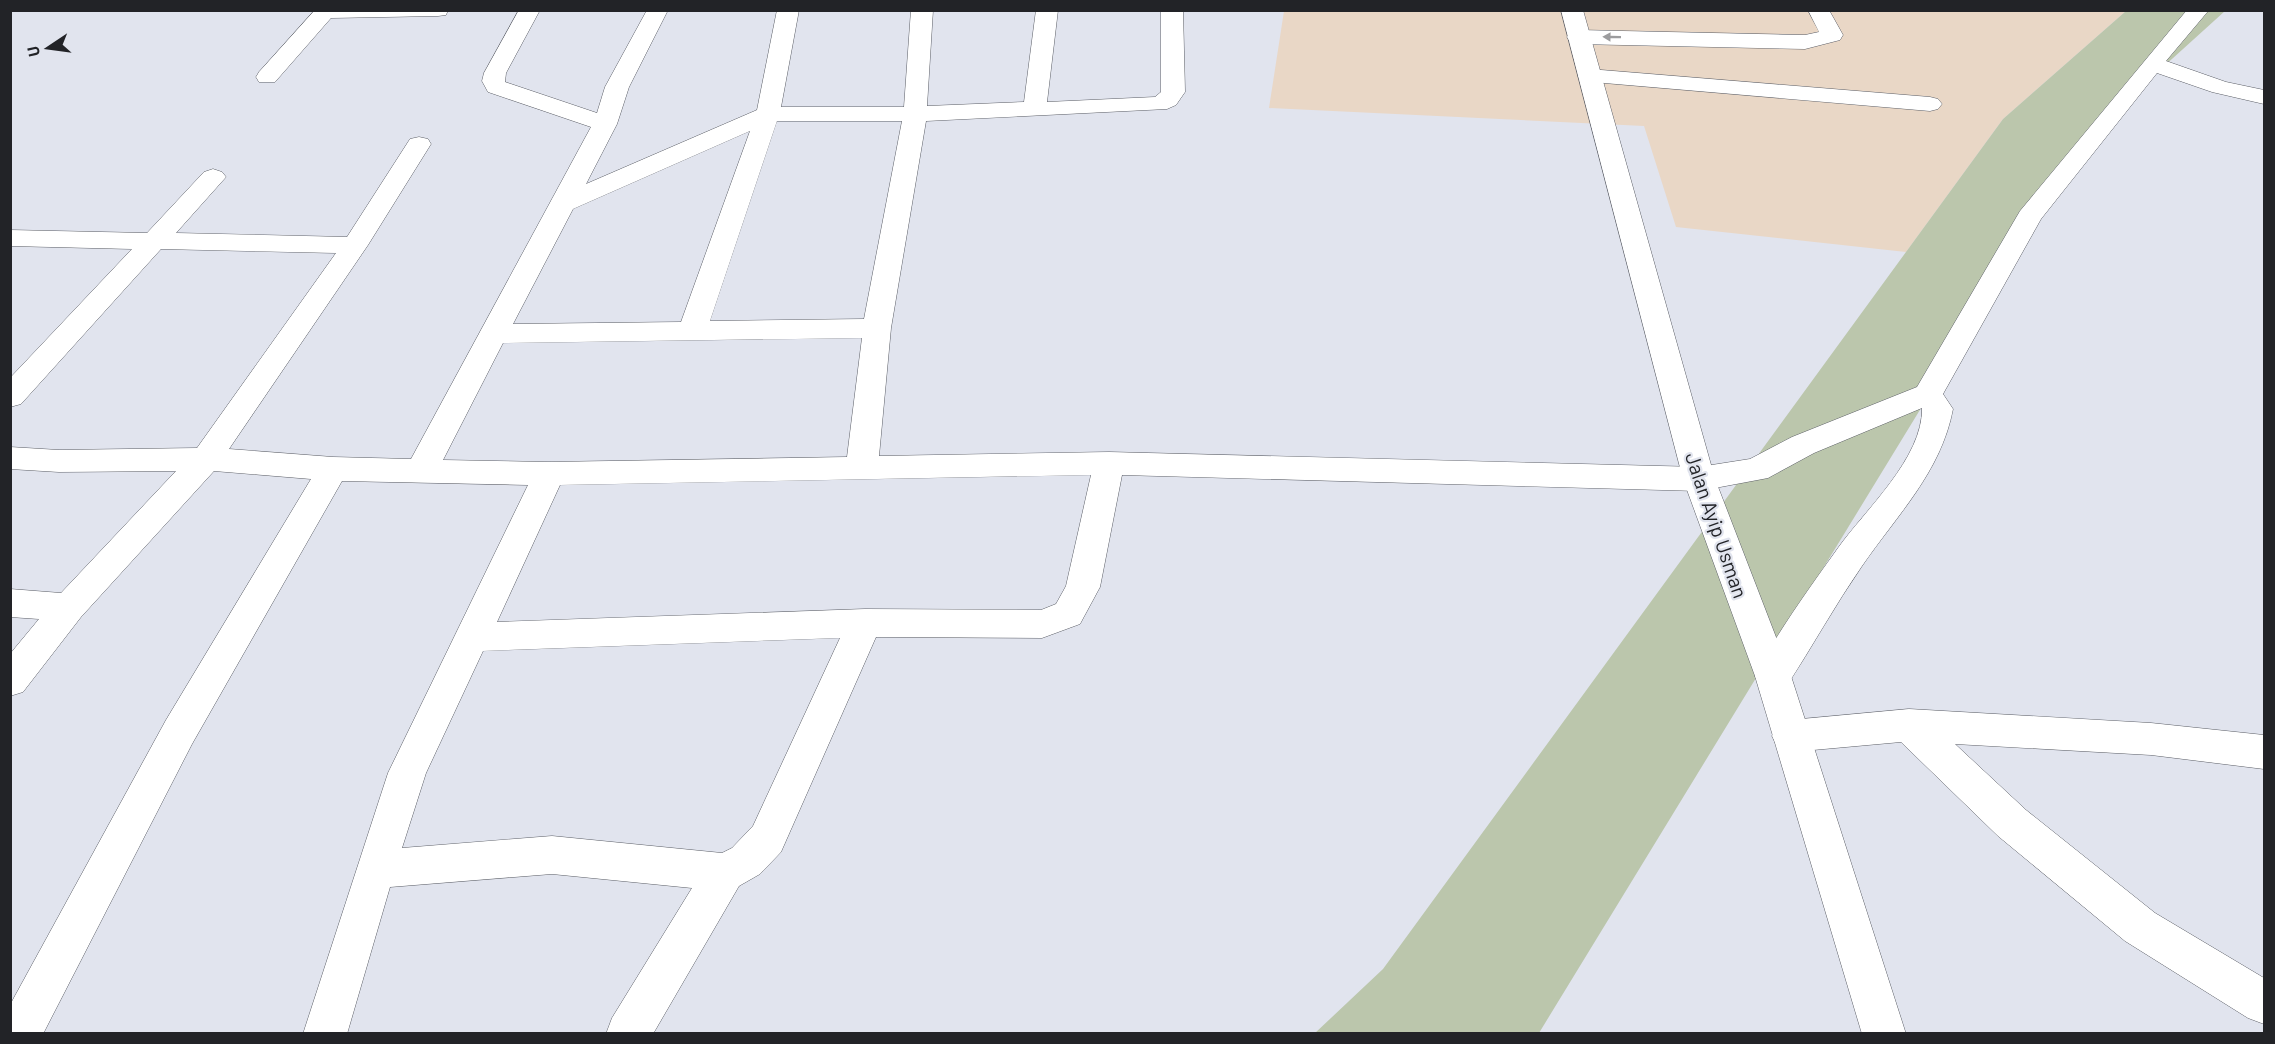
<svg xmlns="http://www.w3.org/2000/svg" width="2275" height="1044" viewBox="0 0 2275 1044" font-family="Barlow,sans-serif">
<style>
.industrial{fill:#e9d7c6}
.green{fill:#bbc6ac}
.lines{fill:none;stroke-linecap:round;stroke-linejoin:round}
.minor-casing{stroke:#5b5e66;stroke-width:1}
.major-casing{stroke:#5b5e66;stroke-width:1}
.minor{fill:#fff;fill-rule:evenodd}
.major{fill:#fff;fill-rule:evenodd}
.oneway{fill:#9c9c9e}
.labels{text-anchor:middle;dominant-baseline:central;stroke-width:4.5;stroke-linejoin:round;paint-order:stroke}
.street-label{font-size:20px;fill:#222327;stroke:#e1e4ee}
</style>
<rect width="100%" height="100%" fill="#e1e4ee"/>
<path class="industrial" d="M1284,11H2126L2003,119L1906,252L1676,227L1644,126L1269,108Z"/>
<path class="green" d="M2126,11H2225L2088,135L1539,1033L1314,1034L1383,969L2003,119Z"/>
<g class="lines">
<g class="minor-casing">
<g id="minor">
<path d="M315,10H448L446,15L438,16L331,18L275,82H259L256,77L259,72Z"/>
<path d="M519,10H540L506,73L505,82L597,113L605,87L647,10H668L629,87L617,124L586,184L757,110L777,10H799L781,107H904L911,10H933L927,106L1024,102L1036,10H1058L1047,102L1155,97L1161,92V10H1183L1185,92L1176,105L1167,109L926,121L891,328L879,456L1109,452L1699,467L1750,459L1792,437L1917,387L2020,211L2187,10H2209L2166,61L2226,82L2264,90V104L2212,92L2157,73L2041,219L1943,394L1953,409C1941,472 1897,515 1862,566C1835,605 1812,647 1786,687L1773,691L1760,687L1755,676C1775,635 1811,586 1838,548C1865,510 1923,458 1922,408L1814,453L1768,478L1699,491L1122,475L1100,587L1080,624L1042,638L876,637L781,852L760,874L739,886L653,1034H606L612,1018L692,888L552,874L390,887L347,1034H303L388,773L528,485L342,481L192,744L43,1034H10V1005L166,720L311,479L214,471L81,617L23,692L10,696V654L39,619L10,617V589L61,593L176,471L59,472L10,469V447L59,450L197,448L336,253L161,249L21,404L10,407V378L132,249L10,246V230L147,233L204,172L213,169L222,172L226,177L176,233L347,237L410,139L419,137L428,139L431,144L368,245L229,449L333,457L411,459L591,127L488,92L482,81L484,73ZM777,121H902L864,319L710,321ZM750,131L681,322L513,324L573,209ZM862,338L847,457L549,462L443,460L503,343ZM1091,475L1066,586L1056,604L1041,610L865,609L497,622L560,485ZM840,638L753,826L732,848L722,853L552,836L402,848L426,773L483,651Z"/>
<path d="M1808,10H1829L1843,35L1840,40L1805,49L1578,44L1570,42L1567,37L1570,32L1578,30L1805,35L1819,32Z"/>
<path d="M1589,69L1930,97L1938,99L1942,104L1938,109L1930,111L1581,81L1578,76L1581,71Z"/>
<path d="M1909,709L2151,723L2264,735V769L2151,755L1955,744L2026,810L2155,913L2264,978V1024L2248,1018L2125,941L1998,836L1901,742L1791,752L1778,748L1772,736L1778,724L1791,720Z"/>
</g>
</g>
<g class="major-casing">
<path id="major" d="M1561,10H1583L1715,479L1791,676L1906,1034H1862L1755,676L1683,479Z"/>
</g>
<use href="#minor" class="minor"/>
<use href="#major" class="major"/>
</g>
<defs><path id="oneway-solid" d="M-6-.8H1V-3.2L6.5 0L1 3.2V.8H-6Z" transform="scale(1.5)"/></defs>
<use class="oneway" href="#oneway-solid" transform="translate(1612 37) rotate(-179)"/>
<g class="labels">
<g class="street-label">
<text transform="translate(1717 525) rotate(71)">Jalan Ayip Usman</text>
</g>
</g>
<rect width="2275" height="1044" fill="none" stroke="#222327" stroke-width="24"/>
<g transform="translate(48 48) rotate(257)" stroke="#e1e4ee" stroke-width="4.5" paint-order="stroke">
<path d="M0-4.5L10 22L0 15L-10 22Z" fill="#222327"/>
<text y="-9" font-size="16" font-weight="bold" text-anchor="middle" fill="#222327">U</text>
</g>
</svg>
